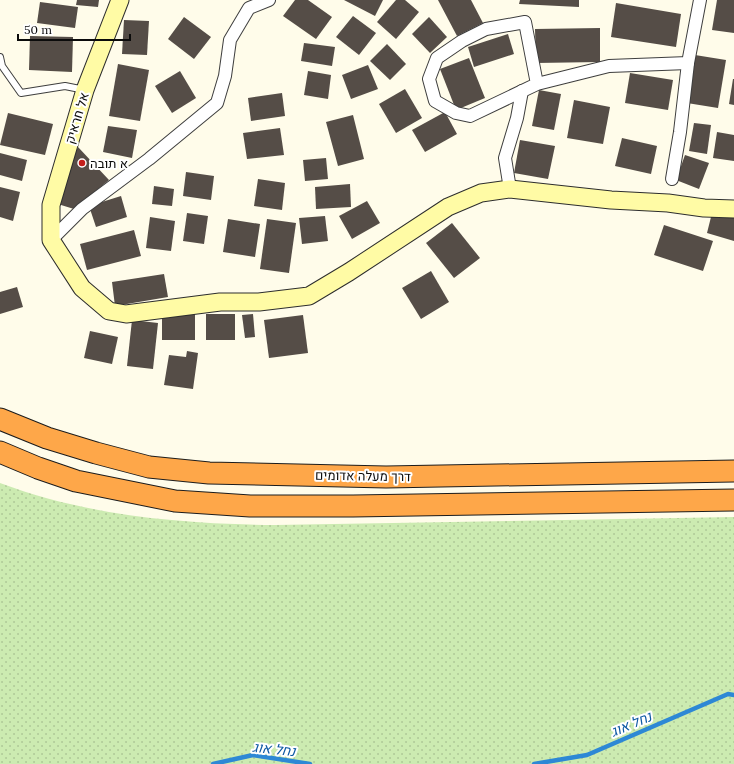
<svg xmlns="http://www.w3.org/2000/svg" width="734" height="764" viewBox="0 0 734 764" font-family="Lora,Heebo,serif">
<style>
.grass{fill:url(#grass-dots)}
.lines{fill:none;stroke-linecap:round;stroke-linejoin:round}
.stream{stroke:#2d88d5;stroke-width:4.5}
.building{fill:#554d47}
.lane-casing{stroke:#3e3e3e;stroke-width:8}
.street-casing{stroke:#3e3e3e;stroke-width:14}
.secondary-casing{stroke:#2d2d2d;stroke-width:19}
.highway-casing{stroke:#1c1c1c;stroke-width:23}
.lane{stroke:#fff;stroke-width:6}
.street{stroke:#fff;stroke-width:12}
.secondary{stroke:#fffba5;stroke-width:17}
.highway{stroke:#fea749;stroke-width:21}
.poi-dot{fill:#c31e1b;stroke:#fff;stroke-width:1.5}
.labels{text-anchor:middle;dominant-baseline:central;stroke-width:4;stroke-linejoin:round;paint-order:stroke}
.street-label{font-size:13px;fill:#0b0b0b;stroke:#fff}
.poi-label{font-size:13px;fill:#0b0b0b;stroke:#fff;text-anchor:start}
.water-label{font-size:14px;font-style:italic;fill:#0e59a4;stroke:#fff}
</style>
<defs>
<pattern id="grass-dots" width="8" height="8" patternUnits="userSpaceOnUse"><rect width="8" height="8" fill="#ccebb1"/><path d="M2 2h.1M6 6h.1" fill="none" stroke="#aec897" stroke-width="1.8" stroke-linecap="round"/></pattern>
</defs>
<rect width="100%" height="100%" fill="#fffcea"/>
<path class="grass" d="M0,483C88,516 182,524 275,525L734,517V764H0Z"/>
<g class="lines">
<g class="stream">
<path d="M213,764L253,755L310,764"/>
<path d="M534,764L587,755L728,694L734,695"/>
</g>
</g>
<g class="building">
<path d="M77,0H99L98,7L76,5Z"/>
<path d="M295,0H308L332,17L316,39L283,16Z"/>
<path d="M344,0H383L375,16Z"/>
<path d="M396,0H405L419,12L396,39L377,22Z"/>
<path d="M438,0H471L483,23L457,36Z"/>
<path d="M520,0H579V7L519,4Z"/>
<path d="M717,0H734V33L712,30Z"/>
<path d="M40,2L78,7L75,28L37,23Z"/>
<path d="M616,3L681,14L676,47L611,37Z"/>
<path d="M353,16L376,33L359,55L336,37Z"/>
<path d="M184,17L211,37L194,59L168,39Z"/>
<path d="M429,17L447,37L430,53L412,34Z"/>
<path d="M124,20L149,21L147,55L122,54Z"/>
<path d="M600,28V62L536,63L535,29Z"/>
<path d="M508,34L514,54L474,67L468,47Z"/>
<path d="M30,36L73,37L72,72L29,70Z"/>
<path d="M304,43L335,47L332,66L301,61Z"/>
<path d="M387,44L406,64L390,80L370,61Z"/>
<path d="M695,55L726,60L718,108L687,103Z"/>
<path d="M469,58L485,98L456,110L440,69Z"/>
<path d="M118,64L149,70L140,121L109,116Z"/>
<path d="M368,65L378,89L351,99L342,75Z"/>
<path d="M180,71L196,98L172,113L155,86Z"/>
<path d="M308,71L331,75L328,99L304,95Z"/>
<path d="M630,73L673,80L668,110L625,103Z"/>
<path d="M733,79H734V105L729,104Z"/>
<path d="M405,89L422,118L396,133L379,104Z"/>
<path d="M539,90L561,94L554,130L532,126Z"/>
<path d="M282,93L285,116L251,121L248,98Z"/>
<path d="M574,100L610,107L603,144L567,138Z"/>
<path d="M445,112L457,134L425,152L412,130Z"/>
<path d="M8,113L53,124L45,155L0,145Z"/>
<path d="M353,115L364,159L338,166L326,122Z"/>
<path d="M694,123L711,125L707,154L689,151Z"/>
<path d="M108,126L137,130L132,158L103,152Z"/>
<path d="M280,128L284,155L247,159L243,133Z"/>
<path d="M717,132L734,135V161L713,158Z"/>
<path d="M622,138L657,146L651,174L615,166Z"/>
<path d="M520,140L555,146L548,179L514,173Z"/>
<path d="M78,147L109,180L74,209L61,205L58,191Z"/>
<path d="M0,153L27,160L22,181L0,175Z"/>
<path d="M685,155L709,163L699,189L676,180Z"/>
<path d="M326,158L328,179L305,181L303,160Z"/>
<path d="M186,172L214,176L211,200L183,196Z"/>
<path d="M258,179L285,183L282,210L254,206Z"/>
<path d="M350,184L351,207L316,209L315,187Z"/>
<path d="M154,186L174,189L172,206L152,204Z"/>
<path d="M0,187L20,192L13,221L0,217Z"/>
<path d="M121,196L127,217L96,227L89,206Z"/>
<path d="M367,201L380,223L352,239L339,216Z"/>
<path d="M187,213L208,216L204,244L183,241Z"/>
<path d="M712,213L734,215V241L707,233Z"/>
<path d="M325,216L328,241L302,244L299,218Z"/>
<path d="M150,217L175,221L171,251L146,248Z"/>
<path d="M228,219L260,224L255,257L223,252Z"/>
<path d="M267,219L296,223L289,273L260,269Z"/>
<path d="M452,223L480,258L454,278L426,243Z"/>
<path d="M664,225L713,241L703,271L654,255Z"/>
<path d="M134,230L141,256L87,270L80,244Z"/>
<path d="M431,271L449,302L421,319L402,288Z"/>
<path d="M164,274L168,297L115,306L112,282Z"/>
<path d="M17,287L23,307L0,314V292Z"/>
<rect x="162" y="312" width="33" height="28"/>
<rect x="206" y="314" width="29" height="26"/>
<path d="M253,314L255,337L245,338L242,315Z"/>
<path d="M303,315L308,353L269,358L264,320Z"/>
<path d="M132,320L158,323L153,369L127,366Z"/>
<path d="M90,331L118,337L112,364L84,358Z"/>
<path d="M187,351L198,353L193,389L164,385L169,355L186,357Z"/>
</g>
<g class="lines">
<g class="lane-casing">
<path id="lane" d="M0,57L2,66L21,93L65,86L85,90"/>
</g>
<g class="street-casing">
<g id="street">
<path d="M537,84L525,22L486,29L462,41L437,58L429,79L435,101L456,113L470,116L537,84L609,66L688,63L700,0"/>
<path d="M672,179L680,132L688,63"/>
<path d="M510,189L505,158L517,118L522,91"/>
<path d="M51,240L82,209L149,159L217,103L225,76L230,40L249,8L269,0"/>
</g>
</g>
<g class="secondary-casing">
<path id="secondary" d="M120,0L85,90L51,205V240L82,288L109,311L126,314L220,302H259L309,296L349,272L448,207L481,193L510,189L611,200L668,203L704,208L734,209"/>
</g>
<g class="highway-casing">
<g id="highway">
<path d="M0,419L47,438L96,453L149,467L209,473L386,477L734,471"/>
<path d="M0,452L38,468L76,481L175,501L250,506H353L734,500"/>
</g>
</g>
<use href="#lane" class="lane"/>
<use href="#street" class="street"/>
<use href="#secondary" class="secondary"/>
<use href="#highway" class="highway"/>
</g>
<circle class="poi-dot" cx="82" cy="163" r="4"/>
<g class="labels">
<g class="street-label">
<text transform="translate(77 118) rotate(-73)">אל חראיק</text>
<text transform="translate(363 476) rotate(1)">דרך מעלה אדומים</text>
</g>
<g class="poi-label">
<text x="90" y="163">א תובה</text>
</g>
<g class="water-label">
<text transform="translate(631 724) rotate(-23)">נחל אוג</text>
<text transform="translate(274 749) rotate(6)">נחל אוג</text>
</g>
</g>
<path d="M18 34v6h112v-6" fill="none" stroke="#0b0b0b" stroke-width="2"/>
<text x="24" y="34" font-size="12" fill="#0b0b0b" stroke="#ffffff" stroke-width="3" paint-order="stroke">50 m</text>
</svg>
